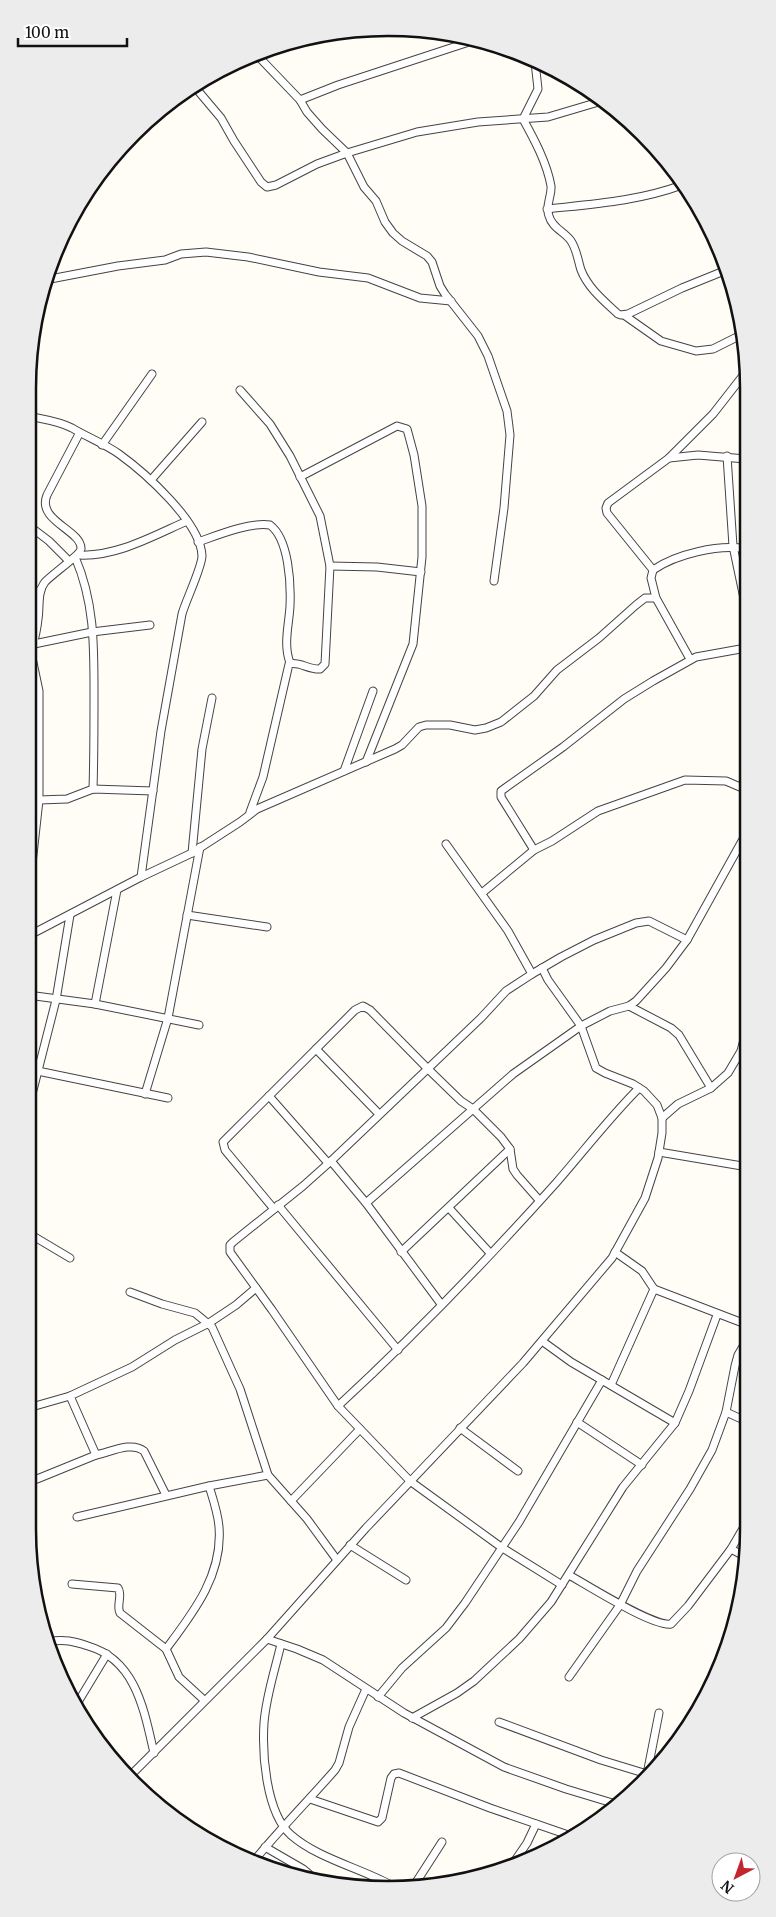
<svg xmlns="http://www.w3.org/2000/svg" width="776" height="1917" viewBox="0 0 776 1917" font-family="Merriweather,serif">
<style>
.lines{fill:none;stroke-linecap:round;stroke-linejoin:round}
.street-casing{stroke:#444;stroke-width:9}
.street{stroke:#fff;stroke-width:7}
.rim{fill:none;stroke:#111;stroke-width:2.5}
</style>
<rect width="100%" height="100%" fill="#fffdf5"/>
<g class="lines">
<g class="street-casing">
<g id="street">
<path d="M283,44L297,39"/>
<path d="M256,54L300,100L307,112L322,129L347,153L364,187L376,201L385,222L393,233L402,241L427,256L432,262L440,286L445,294L478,336L488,356L507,411L510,435L504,508L494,581"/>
<path d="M194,86L221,118L234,141L261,182L267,187L276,185L317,164L347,153L417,132L478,122L548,117L602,101"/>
<path d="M300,100L338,85L472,41"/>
<path d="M523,119C534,139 547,163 551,186C552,196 545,205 549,216C552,228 565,232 571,241C577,250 578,261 581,270C588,288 604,301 618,314L621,315L628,314L682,288L724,271"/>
<path d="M523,119L538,89L535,62"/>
<path d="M547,209C593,204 639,201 682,185"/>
<path d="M45,280L118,266L165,260L181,254L206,252L248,257L319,272L368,278L420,298L451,301"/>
<path d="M624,315L661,341L696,351L713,349L743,334"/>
<path d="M240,390L270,424L290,456L320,516L330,566L325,664L320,669C309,670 299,661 289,664L263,777L250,812"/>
<path d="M28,416C42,419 59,421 72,428C87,437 105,444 119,454C144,472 201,522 202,556C202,567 186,600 182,614L161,731L141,877"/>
<path d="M102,445L152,374"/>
<path d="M727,456L733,546L746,608"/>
<path d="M669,458L713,414L745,373"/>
<path d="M300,477L397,426L407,429L414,455L422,506V557L413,644L366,762"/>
<path d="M151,480L202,422"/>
<path d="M28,525L49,541L69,561"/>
<path d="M198,542C218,535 250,522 270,525C289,539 291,584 290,606C289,625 283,644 290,663"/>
<path d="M79,555C116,557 153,536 187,521"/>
<path d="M75,557C95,603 94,648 94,697C94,728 94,758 93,789"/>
<path d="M330,566L377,567L421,572"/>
<path d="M653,570L607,513L606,508L608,503L669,458L698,455L746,459"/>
<path d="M28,603L41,589"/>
<path d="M34,644L92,632L150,625"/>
<path d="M31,653C34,642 37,631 38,619C40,608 37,592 45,582C51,575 80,555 81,549C82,530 36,521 47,495L79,434"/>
<path d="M690,659L656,598L651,578L653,570C676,554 719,544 746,549"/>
<path d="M344,771L373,691"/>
<path d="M39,800L67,799L93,789L153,791"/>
<path d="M446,844L508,931L532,974"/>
<path d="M534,850L501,797V791L563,747L624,699L653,681L696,657L746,648"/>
<path d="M192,853L202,749L212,698"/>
<path d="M482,893L534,850L552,841L598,811L685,780L726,781L747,790"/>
<path d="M28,900L39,800V691L31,653L28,650"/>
<path d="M187,915L267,927"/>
<path d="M28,936L141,877L192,853L240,822L257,809L395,749L402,745L419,727L426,725H450L475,730L486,728L501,722L534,696L557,670L599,638L636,605L645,598H656"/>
<path d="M747,960V983"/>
<path d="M28,995L95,1004L199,1025"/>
<path d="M95,1004L117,890"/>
<path d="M629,1006L671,1028L679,1035L711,1088"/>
<path d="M316,1049L379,1114"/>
<path d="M28,1069L168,1098"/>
<path d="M145,1094L168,1018L200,847"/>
<path d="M269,1096L328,1163"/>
<path d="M28,1110L56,1000L70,915"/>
<path d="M662,1118L678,1104L711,1088L728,1073L741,1051L747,1028"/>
<path d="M659,1152L748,1167"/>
<path d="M331,1161L366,1203L441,1304"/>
<path d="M366,1203L513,1074L581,1026L610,1011L629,1006L636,1001L666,968L687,940L747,832"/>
<path d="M278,1205L398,1350"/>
<path d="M449,1208L490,1253"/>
<path d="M274,1209L225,1150L223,1142L355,1010L363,1006L370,1010L427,1068L461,1101L473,1109L501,1137L510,1149L513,1169L517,1175L539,1200"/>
<path d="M28,1233L70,1258"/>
<path d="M401,1252L510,1149"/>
<path d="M654,1289L748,1325"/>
<path d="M130,1292L162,1304L195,1313L212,1327L240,1389L268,1475L307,1519L337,1560"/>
<path d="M542,1341L571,1362L675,1423"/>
<path d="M611,1385L654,1289L642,1271L615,1252"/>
<path d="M338,1406C414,1336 487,1260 556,1183C584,1151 609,1118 639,1088"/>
<path d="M28,1408L70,1396"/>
<path d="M726,1412L748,1422"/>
<path d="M577,1422L642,1465"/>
<path d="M460,1428L518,1471"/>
<path d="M28,1471L32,1478L37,1479L96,1455"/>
<path d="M166,1495L144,1451C131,1441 111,1452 96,1455L70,1396L132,1367L175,1340L209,1323L236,1305L256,1288"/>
<path d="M291,1501L360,1429"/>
<path d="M77,1517L209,1486L268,1475"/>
<path d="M350,1545L406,1580"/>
<path d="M731,1549L744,1556"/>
<path d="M569,1575C587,1585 653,1627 671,1624L688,1606L731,1549L748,1520"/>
<path d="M72,1584L118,1588C123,1595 116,1605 120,1613L166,1649L179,1677L204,1700"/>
<path d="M562,1585L501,1547L410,1481L338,1406L272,1310L230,1252V1245L233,1242L303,1186L331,1161L481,1018L506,991L532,974L561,957L594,940L636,923L649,921L687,940"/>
<path d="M267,1639L297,1649L323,1660L404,1713L504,1767L566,1789L619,1805"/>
<path d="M46,1641C54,1641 62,1640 69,1641C76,1642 82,1644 88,1646C136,1660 144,1710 154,1753"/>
<path d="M281,1644C275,1670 266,1696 264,1723C262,1754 266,1813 291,1835C317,1858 360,1868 391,1885"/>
<path d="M166,1649C193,1613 223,1575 219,1527C218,1513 213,1499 209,1486"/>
<path d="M569,1677L620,1605L637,1571L690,1489L712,1450L726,1412L735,1366L738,1355L748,1338"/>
<path d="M378,1697L402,1668L446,1628L465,1603L519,1522L602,1380"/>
<path d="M75,1707L107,1654"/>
<path d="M412,1718L457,1693L474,1681L519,1639L551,1602L623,1487L675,1423L689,1391L717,1315"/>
<path d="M499,1722L601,1760L647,1774L659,1713"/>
<path d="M129,1777L267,1639L366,1528L523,1363L612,1258L645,1198L658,1158L662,1133V1118L657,1105L644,1091L633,1084L605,1073L596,1068L581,1026L548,980L542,968"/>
<path d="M310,1799L378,1822L382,1818L391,1778L394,1774L399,1773L490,1808L574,1837"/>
<path d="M265,1847L303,1869L309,1874V1879"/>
<path d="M253,1862C279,1830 308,1801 335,1770L339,1763L349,1727L366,1689"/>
<path d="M514,1862L527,1843L536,1824"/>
<path d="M415,1884L442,1842"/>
</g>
</g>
<use href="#street" class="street"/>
</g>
<path d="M0 0H776V1917H0ZM388 36H388A352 352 0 0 1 740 388V1529A352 352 0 0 1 388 1881H388A352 352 0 0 1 36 1529V388A352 352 0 0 1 388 36Z" fill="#ececec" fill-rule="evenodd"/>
<path class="rim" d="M388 36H388A352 352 0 0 1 740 388V1529A352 352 0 0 1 388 1881H388A352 352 0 0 1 36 1529V388A352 352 0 0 1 388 36Z"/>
<g transform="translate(736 1877) rotate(221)"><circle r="24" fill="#ffffff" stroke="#a0a0a0"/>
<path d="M0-4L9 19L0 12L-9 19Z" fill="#c4262e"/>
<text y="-8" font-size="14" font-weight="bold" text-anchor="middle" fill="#111111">N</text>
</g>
<path d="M18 38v8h109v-8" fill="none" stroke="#111111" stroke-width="2.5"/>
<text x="25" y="38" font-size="15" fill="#111111" stroke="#ffffff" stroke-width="4" paint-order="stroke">100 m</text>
</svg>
